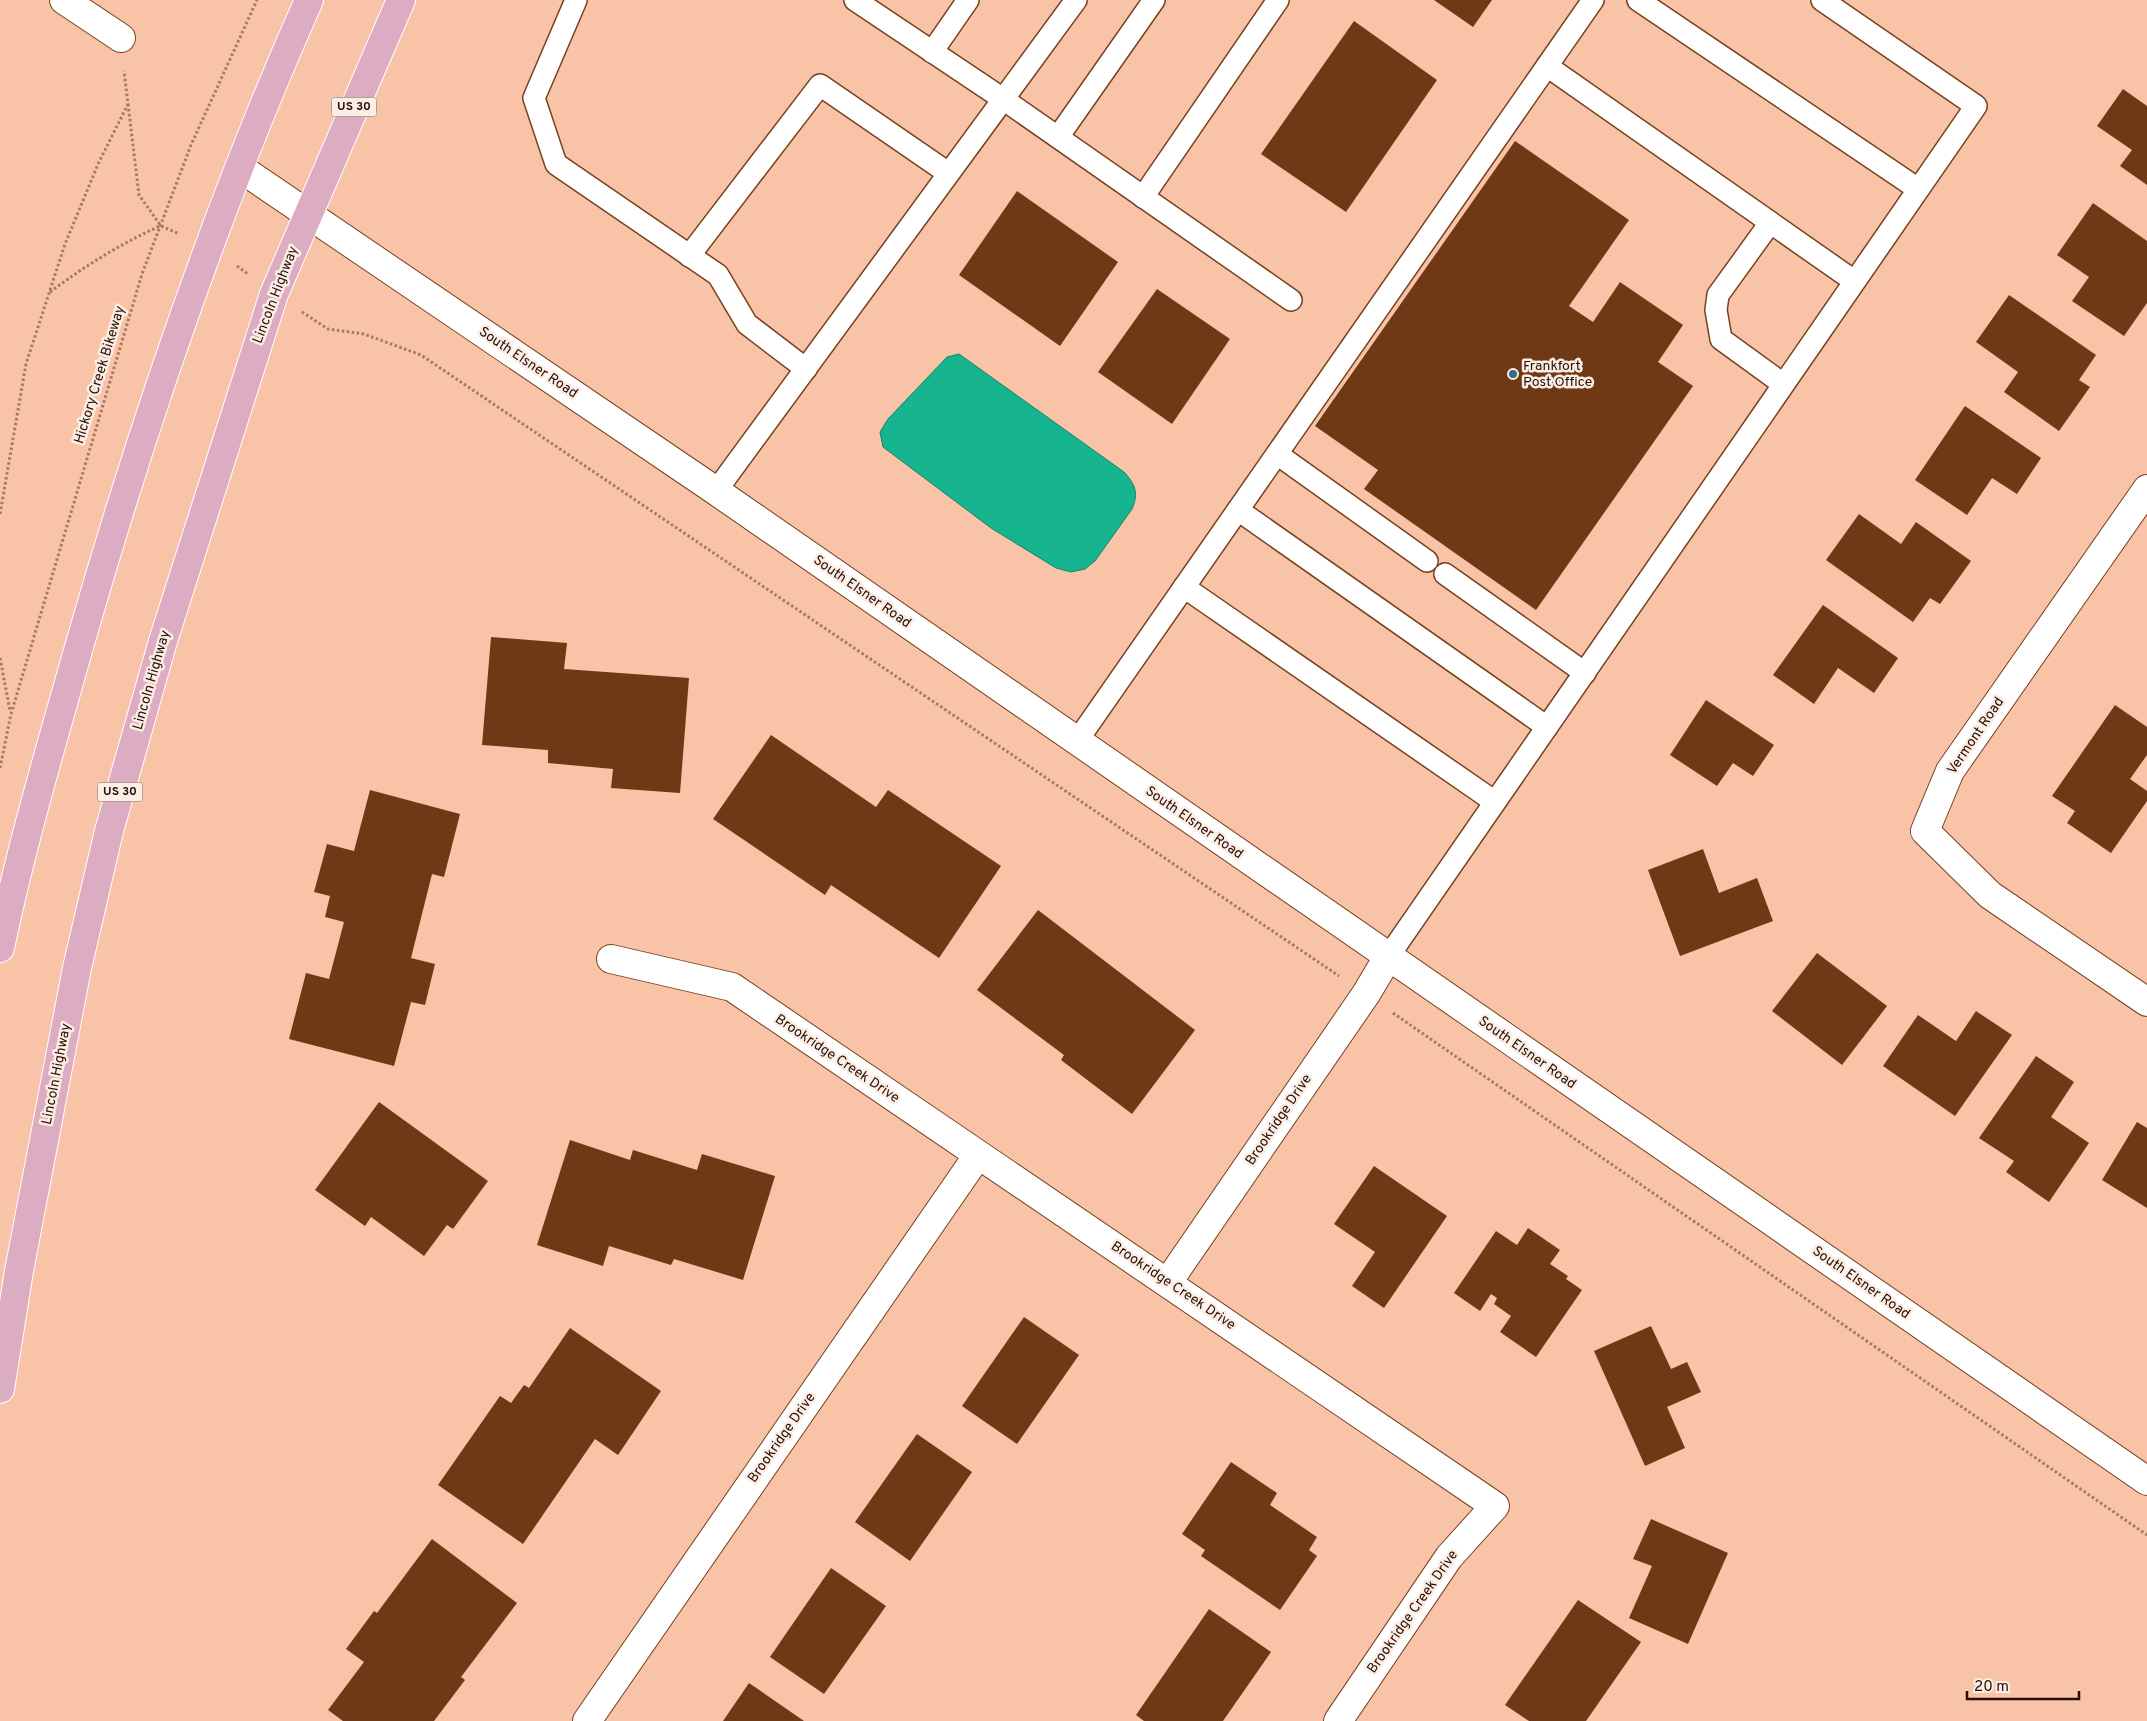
<svg xmlns="http://www.w3.org/2000/svg" width="2147" height="1721" viewBox="0 0 2147 1721" font-family="Overpass,sans-serif">
<style>
.water{fill:#16b58f;stroke:#1a8365}
.building{fill:#703916}
.lines{fill:none;stroke-linecap:round;stroke-linejoin:round}
.service-casing{stroke:#78411e;stroke-width:24}
.minor-casing{stroke:#78411e;stroke-width:30}
.primary-casing{stroke:#fff;stroke-width:30}
.path{stroke:#a37a64;stroke-width:3;stroke-dasharray:2.5 2.5;stroke-linecap:butt}
.service{stroke:#fff;stroke-width:21}
.minor{stroke:#fff;stroke-width:28}
.primary{stroke:#dcacc3;stroke-width:28}
.poi-dot{fill:#346c86;stroke:#fceee6;stroke-width:2}
.labels{text-anchor:middle;dominant-baseline:central;stroke-width:5;stroke-linejoin:round;paint-order:stroke}
.shield{fill:#fceee6;stroke:#665247;stroke-width:1}
.shield-label{font-size:12px;font-weight:bold;fill:#250f03}
.street-label{font-size:14px;fill:#250f03;stroke:#fceee6}
.poi-label{font-size:14px;fill:#250f03;stroke:#fceee6;text-anchor:start}
</style>
<rect width="100%" height="100%" fill="#f8c3a6"/>
<path class="water" d="M959,354L1124,472C1135,484 1139,493 1132,509L1095,561L1085,569L1071,572L1056,568L991,528L883,447L880,432L888,419L947,357Z"/>
<g class="building">
<path d="M1434,0H1492L1473,27Z"/>
<path d="M1354,21L1437,80L1346,212L1261,154Z"/>
<path d="M2123,89L2147,106V185L2120,166L2132,150L2097,126Z"/>
<path d="M1515,141L1629,220L1569,306L1593,322L1620,282L1683,325L1658,362L1693,386L1536,610L1364,489L1378,470L1315,426Z"/>
<path d="M1017,191L1118,262L1060,346L959,275Z"/>
<path d="M2093,203L2147,241V303L2124,336L2072,301L2089,277L2057,255Z"/>
<path d="M1157,289L1230,339L1172,424L1098,372Z"/>
<path d="M2009,295L2096,355L2079,380L2090,387L2059,431L2004,392L2018,372L1976,342Z"/>
<path d="M1965,406L2041,458L2017,494L1992,478L1967,515L1915,480Z"/>
<path d="M1859,514L1901,544L1916,522L1971,561L1940,604L1930,598L1913,622L1826,560Z"/>
<path d="M1823,605L1898,658L1874,693L1838,668L1814,704L1773,675Z"/>
<path d="M491,637L567,643L564,669L689,678L680,793L611,788L613,769L548,763V750L482,745Z"/>
<path d="M1706,700L1774,745L1753,776L1733,763L1717,786L1670,755Z"/>
<path d="M2115,705L2147,727V755L2130,779L2147,791V801L2111,853L2067,823L2075,811L2052,796Z"/>
<path d="M771,735L876,807L888,790L1001,866L939,958L831,885L825,895L713,819Z"/>
<path d="M370,790L460,814L444,877L432,874L411,958L435,964L425,1005L411,1002L394,1066L289,1039L306,973L329,979L344,922L325,917L330,896L314,892L327,844L354,851Z"/>
<path d="M1703,849L1719,893L1757,878L1773,921L1680,956L1648,870Z"/>
<path d="M1038,910L1195,1030L1132,1114L1061,1060L1064,1055L977,990Z"/>
<path d="M1817,953L1887,1006L1842,1065L1772,1011Z"/>
<path d="M1976,1011L2012,1035L1955,1116L1883,1066L1918,1015L1956,1041Z"/>
<path d="M2036,1056L2074,1082L2051,1117L2089,1143L2049,1202L2006,1172L2014,1161L1979,1138Z"/>
<path d="M379,1102L488,1181L453,1229L447,1225L424,1256L371,1217L365,1226L315,1190Z"/>
<path d="M2137,1122L2147,1128V1208L2102,1180Z"/>
<path d="M570,1140L630,1160L633,1150L697,1170L702,1154L775,1176L743,1280L674,1259L671,1265L609,1246L603,1266L537,1245Z"/>
<path d="M1374,1166L1447,1216L1384,1308L1352,1286L1375,1252L1334,1224Z"/>
<path d="M1528,1228L1560,1250L1550,1264L1568,1276L1566,1279L1582,1290L1536,1357L1500,1332L1511,1316L1494,1304L1497,1298L1491,1294L1480,1311L1454,1293L1496,1231L1517,1245Z"/>
<path d="M1024,1317L1079,1355L1017,1444L962,1406Z"/>
<path d="M1651,1326L1671,1369L1687,1362L1701,1392L1667,1407L1685,1448L1645,1466L1594,1351Z"/>
<path d="M570,1328L661,1391L618,1455L595,1439L523,1544L438,1485L500,1396L511,1403L524,1385L529,1388Z"/>
<path d="M917,1434L972,1472L910,1561L855,1522Z"/>
<path d="M1231,1462L1277,1493L1270,1505L1317,1537L1309,1550L1317,1556L1280,1610L1201,1556L1205,1550L1182,1534Z"/>
<path d="M1651,1519L1728,1553L1688,1644L1629,1618L1652,1566L1633,1559Z"/>
<path d="M432,1539L517,1603L461,1677L465,1680L434,1721H343L328,1710L364,1662L346,1649L374,1611L377,1613Z"/>
<path d="M831,1568L886,1606L824,1694L770,1657Z"/>
<path d="M1578,1600L1641,1642L1586,1721H1529L1505,1705Z"/>
<path d="M1209,1609L1271,1652L1223,1721H1144L1136,1715Z"/>
<path d="M749,1683L804,1721H723Z"/>
</g>
<g class="lines">
<g class="service-casing">
<g id="service">
<path d="M576,0L534,98L556,164L718,275L747,324L806,369"/>
<path d="M855,0L1003,99L1291,300"/>
<path d="M1638,0L1918,189"/>
<path d="M932,52L968,0"/>
<path d="M1547,66L1854,281"/>
<path d="M1058,137L1154,0"/>
<path d="M1143,197L1278,0"/>
<path d="M1770,223L1718,295L1716,310L1721,339L1783,384"/>
<path d="M689,256L820,85L948,173"/>
<path d="M1277,454L1427,561"/>
<path d="M716,491L1076,0"/>
<path d="M1238,510L1547,727"/>
<path d="M1445,574L1585,673"/>
<path d="M1184,587L1495,802"/>
<path d="M1077,741L1593,0"/>
<path d="M1388,957L1976,106L1822,0"/>
</g>
</g>
<g class="minor-casing">
<g id="minor">
<path d="M64,0L121,38"/>
<path d="M240,168L716,491L2147,1481"/>
<path d="M2147,489L1950,771L1925,831L1990,895L2147,1002"/>
<path d="M611,959L732,987L1495,1506L1449,1557L1338,1721"/>
<path d="M1168,1282L1366,994L1388,957"/>
<path d="M587,1721L978,1155"/>
</g>
</g>
<g class="primary-casing">
<g id="primary">
<path d="M0,948C21,847 51,746 79,647C142,427 216,209 309,0"/>
<path d="M0,1389L19,1271L77,968L109,831L163,641L274,294L401,0"/>
</g>
</g>
<g class="path">
<path d="M128,104L139,195L161,226L179,234"/>
<path d="M237,266L248,274"/>
<path d="M50,292C85,266 120,244 160,226"/>
<path d="M302,312L328,329L364,334L421,355L1339,976"/>
<path d="M0,514L26,364L65,244L99,162L128,104L124,71"/>
<path d="M0,658L10,711"/>
<path d="M0,768L11,714L142,274L191,145L257,0"/>
<path d="M1393,1013L2147,1535"/>
</g>
<use href="#service" class="service"/>
<use href="#minor" class="minor"/>
<use href="#primary" class="primary"/>
</g>
<circle class="poi-dot" cx="1513" cy="374" r="5"/>
<g class="labels">
<g class="shield">
<rect x="331.5" y="97.5" width="45" height="19" rx="4"/>
<rect x="97.5" y="782.5" width="45" height="19" rx="4"/>
</g>
<g class="shield-label">
<text x="354" y="107">US 30</text>
<text x="120" y="792">US 30</text>
</g>
<g class="street-label">
<text transform="translate(276 295) rotate(-69)">Lincoln Highway</text>
<text transform="translate(528 363) rotate(34)">South Elsner Road</text>
<text transform="translate(100 375) rotate(-73)">Hickory Creek Bikeway</text>
<text transform="translate(862 592) rotate(35)">South Elsner Road</text>
<text transform="translate(152 680) rotate(-74)">Lincoln Highway</text>
<text transform="translate(1976 736) rotate(-56)">Vermont Road</text>
<text transform="translate(1194 823) rotate(35)">South Elsner Road</text>
<text transform="translate(1527 1053) rotate(35)">South Elsner Road</text>
<text transform="translate(837 1059) rotate(34)">Brookridge Creek Drive</text>
<text transform="translate(57 1074) rotate(-79)">Lincoln Highway</text>
<text transform="translate(1279 1120) rotate(-56)">Brookridge Drive</text>
<text transform="translate(1861 1283) rotate(35)">South Elsner Road</text>
<text transform="translate(1173 1286) rotate(34)">Brookridge Creek Drive</text>
<text transform="translate(782 1438) rotate(-55)">Brookridge Drive</text>
<text transform="translate(1413 1612) rotate(-55)">Brookridge Creek Drive</text>
</g>
<g class="poi-label">
<text x="1523" y="366">Frankfort<tspan x="1523" dy="16">Post Office</tspan></text>
</g>
</g>
<path d="M1967 1691v8h112v-8" fill="none" stroke="#250f03" stroke-width="2.5"/>
<text x="1974" y="1691" font-size="15" fill="#250f03" stroke="#fceee6" stroke-width="4" paint-order="stroke">20 m</text>
</svg>
